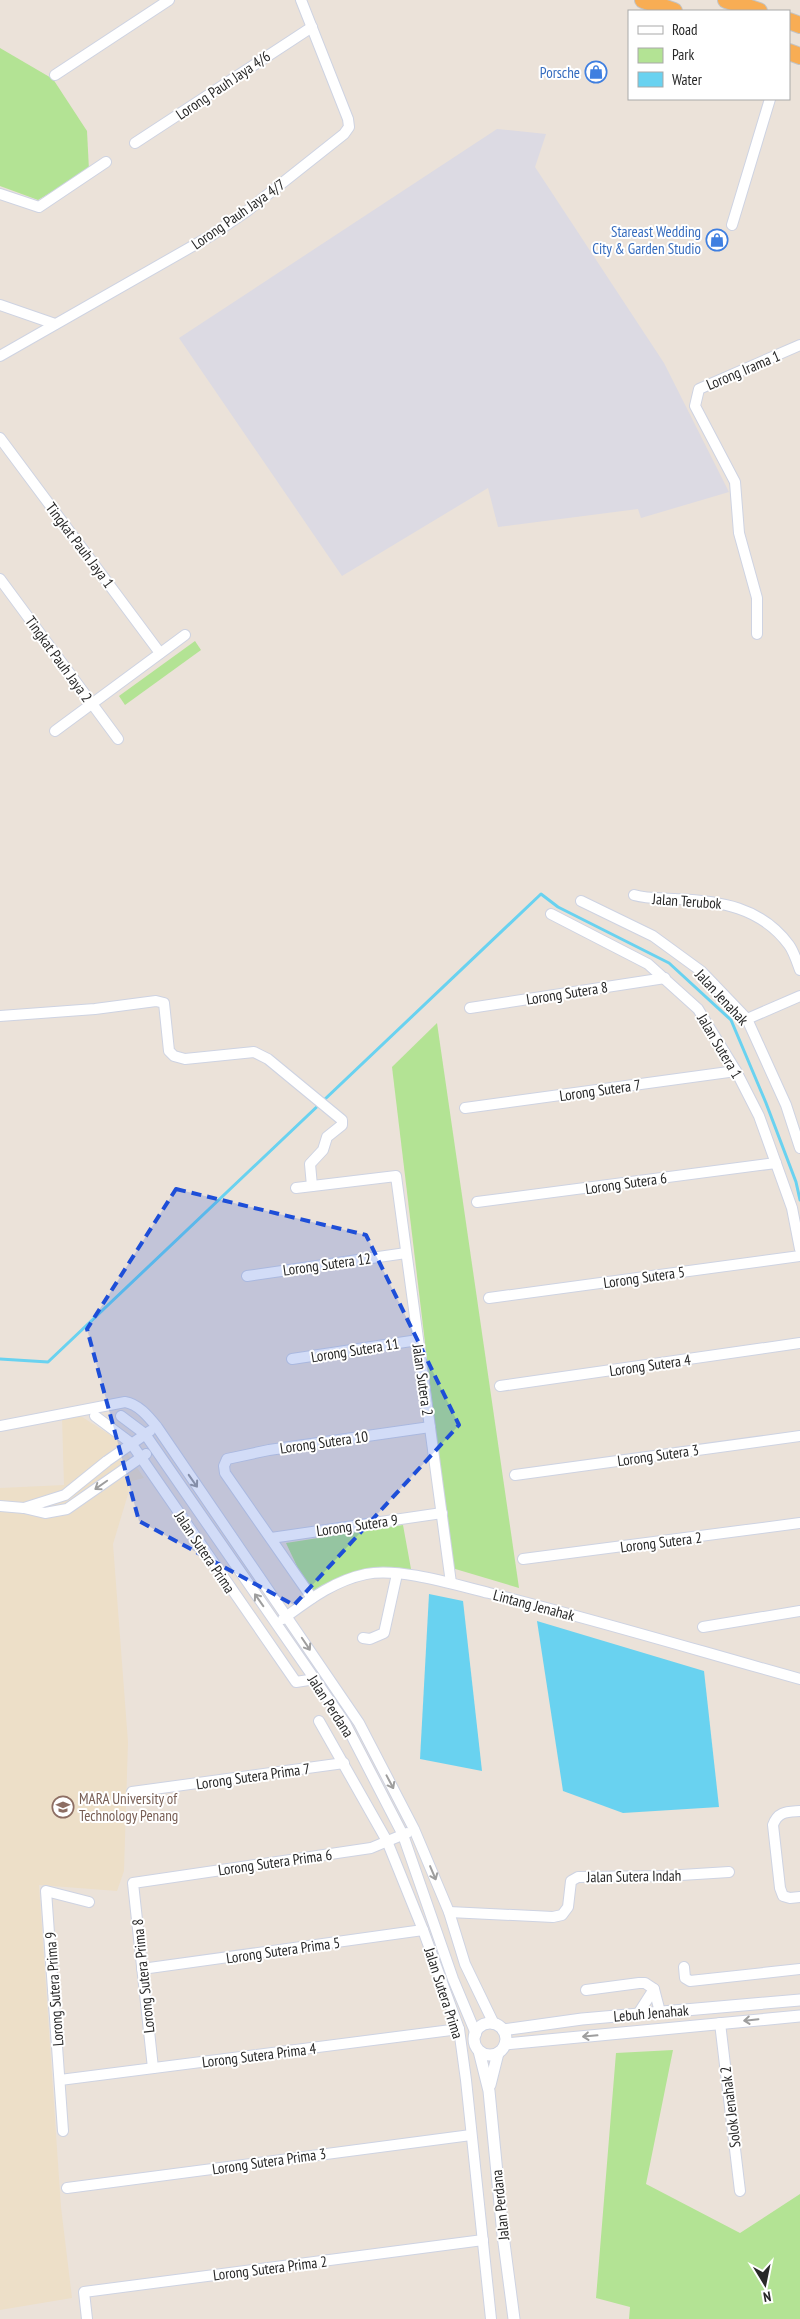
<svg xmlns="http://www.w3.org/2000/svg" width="800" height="2319" viewBox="0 0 800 2319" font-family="'PT Sans Narrow',sans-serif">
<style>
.industrial{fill:#dcdae3}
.education{fill:#eddfc8}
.green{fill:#b3e394}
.water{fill:#69d2f0}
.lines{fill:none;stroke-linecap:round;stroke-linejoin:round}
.stream{stroke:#69d2f0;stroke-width:3}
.minor-casing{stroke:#ced3e2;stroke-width:12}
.tertiary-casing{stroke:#ced3e2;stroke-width:13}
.trunk-casing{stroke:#c3c3c3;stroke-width:18}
.minor{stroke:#fff;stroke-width:10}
.tertiary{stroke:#fff;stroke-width:11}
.trunk{stroke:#f8ad54;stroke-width:16}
.oneway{stroke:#9e9e9e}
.marked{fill:#1d4ed8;fill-opacity:0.2;stroke:#1d4ed8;stroke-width:4;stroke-dasharray:10 6;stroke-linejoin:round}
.labels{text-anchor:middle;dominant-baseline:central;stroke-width:4;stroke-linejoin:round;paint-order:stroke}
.shop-label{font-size:15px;fill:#366cbe;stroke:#fff;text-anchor:end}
.street-label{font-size:15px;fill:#282828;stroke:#fff}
.education-label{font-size:15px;fill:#785e54;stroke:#fff;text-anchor:start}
</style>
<rect width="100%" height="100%" fill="#ebe2d9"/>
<path class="industrial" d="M497,129L546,134L535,167L664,363L729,492L641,518L638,509L498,527L488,488L342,576L179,338Z"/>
<path class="education" d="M79,1415L118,1440L144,1478L132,1481L113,1544L128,1742L124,1871L117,1891L39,1885L61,2207L72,2298L0,2310V1488L64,1485L62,1418Z"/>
<g class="green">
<path d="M0,48L53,79L87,131L89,170L38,200L0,186Z"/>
<path d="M195,641L201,650L125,705L119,696Z"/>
<path d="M437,1023L519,1588L452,1568L392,1067Z"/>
<path d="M403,1525L411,1569L367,1574L312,1598L286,1543Z"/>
<path d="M673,2050L646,2184L740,2233L800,2194V2319H629L630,2307L596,2298L616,2053Z"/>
</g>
<g class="water">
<path d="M429,1594L463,1601L482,1771L420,1759Z"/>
<path d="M537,1621L704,1671L719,1807L623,1813L563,1791Z"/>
</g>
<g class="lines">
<path class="stream" d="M0,1359L48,1362L541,894L558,907L669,963L731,1020L766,1103L796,1182L800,1200"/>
<g class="minor-casing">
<g id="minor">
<path d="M55,75L169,0"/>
<path d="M135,143L312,27"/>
<path d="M0,194L39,207L106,162"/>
<path d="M732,225L770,99"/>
<path d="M0,305L55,324"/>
<path d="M0,356L212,235L247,211L344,134L349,127L348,119L301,0"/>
<path d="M0,438L160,653"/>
<path d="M0,579L118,739"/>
<path d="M757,634V598L739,533L735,482L695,406L699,389L800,345"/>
<path d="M55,731L185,635"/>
<path d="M634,895C648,899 662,898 676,899C720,901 761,907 789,945C794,952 797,962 800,970"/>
<path d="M581,901L653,936L701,971L747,1019L786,1105L800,1148"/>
<path d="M551,914L648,964L698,1009L736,1071L759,1116L792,1208L800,1249"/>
<path d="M470,1008L665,978"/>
<path d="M0,1016L95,1009L156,1001L164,1003L169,1051L174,1056L185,1059L254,1052L268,1059L342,1120V1125L327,1137L323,1150L310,1164L312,1186"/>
<path d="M747,1019L800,996"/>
<path d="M465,1108L736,1071"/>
<path d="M296,1188L396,1176L451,1583"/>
<path d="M477,1202L776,1163"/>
<path d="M247,1276L406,1253"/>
<path d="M489,1298L800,1256"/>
<path d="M292,1359L418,1340"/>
<path d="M500,1386L800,1343"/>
<path d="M95,1416L131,1443L296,1682L315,1679"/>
<path d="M121,1416L145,1434L345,1723L403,1835L453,1979L476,2034"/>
<path d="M0,1426L125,1402C138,1404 148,1416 157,1427L359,1723L414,1829L449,1912L465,1964L494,2024"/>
<path d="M515,1475L800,1436"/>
<path d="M0,1506L24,1508L45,1513L67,1509L146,1454"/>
<path d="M24,1508L65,1495L107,1461L150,1431"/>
<path d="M271,1538L442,1513"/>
<path d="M523,1559L800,1523"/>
<path d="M312,1598L225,1473L224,1466L227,1459L269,1450L430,1427"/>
<path d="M283,1619C309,1600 333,1581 366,1574C399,1567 456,1585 489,1593C593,1619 696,1650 800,1679"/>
<path d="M703,1627L800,1611"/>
<path d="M363,1638L370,1639L384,1633L397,1574"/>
<path d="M319,1721L387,1841L423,1930L459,2029L466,2080L491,2319"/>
<path d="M132,1792L344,1763"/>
<path d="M800,1811C787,1812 778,1811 773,1825L780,1888L783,1896L790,1898L800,1897"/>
<path d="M449,1912L553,1917L562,1915L568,1907L571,1881L578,1877L665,1876L729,1872"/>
<path d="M684,1967L685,1978L690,1981L800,1969"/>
<path d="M142,1969L423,1930"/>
<path d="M586,1990L639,1983H645L654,1989L660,2012"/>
<path d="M638,2014L654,1989"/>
<path d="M720,2023L740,2191"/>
<path d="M153,2068L133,1883L371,1848L407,1833"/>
<path d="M60,2080L459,2029"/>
<path d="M63,2131L46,1891L89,1902"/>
<path d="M67,2188L471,2135"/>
<path d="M87,2319L84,2292L483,2240"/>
</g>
</g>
<g class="tertiary-casing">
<g id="tertiary">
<circle cx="490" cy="2039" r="16"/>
<path d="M503,2030L582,2019L800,2000"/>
<path d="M505,2044L800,2016"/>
<path d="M479,2051L489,2091L503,2235L514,2319"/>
<path d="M490,2085L498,2053"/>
</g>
</g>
<g class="trunk-casing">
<g id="trunk">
<path d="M643,0L674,11"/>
<path d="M726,0L759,11"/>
<path d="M789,21L800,25"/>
<path d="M789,52L800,56"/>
</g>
</g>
<use href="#minor" class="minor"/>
<use href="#tertiary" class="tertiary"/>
<use href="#trunk" class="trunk"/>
</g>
<defs><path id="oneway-shaft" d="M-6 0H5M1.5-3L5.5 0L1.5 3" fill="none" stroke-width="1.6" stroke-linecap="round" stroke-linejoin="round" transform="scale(1.25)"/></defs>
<g class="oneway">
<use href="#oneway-shaft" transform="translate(193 1481) rotate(55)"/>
<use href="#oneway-shaft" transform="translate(101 1485) rotate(145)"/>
<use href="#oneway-shaft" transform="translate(259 1600) rotate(-125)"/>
<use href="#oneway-shaft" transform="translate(306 1644) rotate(56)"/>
<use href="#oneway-shaft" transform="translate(390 1782) rotate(62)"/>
<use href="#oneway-shaft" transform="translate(433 1873) rotate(67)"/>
<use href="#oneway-shaft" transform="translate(751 2020) rotate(174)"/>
<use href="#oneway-shaft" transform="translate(590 2036) rotate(175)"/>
</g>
<path class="marked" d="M176,1189L366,1235L459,1425L294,1605L139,1521L87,1329Z"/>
<defs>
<g id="shop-ring" transform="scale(1.125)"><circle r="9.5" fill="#fff" stroke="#3f7fe0" stroke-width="1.5"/><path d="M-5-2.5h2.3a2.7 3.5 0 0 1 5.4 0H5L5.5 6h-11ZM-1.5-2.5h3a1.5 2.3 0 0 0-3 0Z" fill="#3f7fe0"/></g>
<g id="university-ring" transform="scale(1.125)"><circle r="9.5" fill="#fff" stroke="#8d6e63" stroke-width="1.5"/><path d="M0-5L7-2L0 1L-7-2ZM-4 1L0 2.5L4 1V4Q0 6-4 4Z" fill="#8d6e63"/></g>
</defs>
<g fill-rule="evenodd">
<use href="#shop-ring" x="596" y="72"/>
<use href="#shop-ring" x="717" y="240"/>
<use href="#university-ring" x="63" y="1807"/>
</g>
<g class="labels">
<g class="shop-label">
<text x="580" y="72">Porsche</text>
<text x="701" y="231">Stareast Wedding<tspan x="701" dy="17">City &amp; Garden Studio</tspan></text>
</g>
<g class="street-label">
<text transform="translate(223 85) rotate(-34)">Lorong Pauh Jaya 4/6</text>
<text transform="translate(238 214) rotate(-35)">Lorong Pauh Jaya 4/7</text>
<text transform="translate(743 370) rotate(-23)">Lorong Irama 1</text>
<text transform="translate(80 545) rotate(53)">Tingkat Pauh Jaya 1</text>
<text transform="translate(59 659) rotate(54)">Tingkat Pauh Jaya 2</text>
<text transform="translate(687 901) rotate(4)">Jalan Terubok</text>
<text transform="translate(567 993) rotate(-9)">Lorong Sutera 8</text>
<text transform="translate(722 997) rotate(47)">Jalan Jenahak</text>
<text transform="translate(720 1046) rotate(59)">Jalan Sutera 1</text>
<text transform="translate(600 1090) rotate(-8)">Lorong Sutera 7</text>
<text transform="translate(626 1183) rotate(-8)">Lorong Sutera 6</text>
<text transform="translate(327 1264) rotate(-8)">Lorong Sutera 12</text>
<text transform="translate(644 1277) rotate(-8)">Lorong Sutera 5</text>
<text transform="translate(355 1350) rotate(-9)">Lorong Sutera 11</text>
<text transform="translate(650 1365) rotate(-8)">Lorong Sutera 4</text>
<text transform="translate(423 1380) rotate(82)">Jalan Sutera 2</text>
<text transform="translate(324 1442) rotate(-8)">Lorong Sutera 10</text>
<text transform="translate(658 1455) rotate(-8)">Lorong Sutera 3</text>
<text transform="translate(357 1525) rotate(-8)">Lorong Sutera 9</text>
<text transform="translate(661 1542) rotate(-7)">Lorong Sutera 2</text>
<text transform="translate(205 1552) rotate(56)">Jalan Sutera Prima</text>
<text transform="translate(534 1605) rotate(15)">Lintang Jenahak</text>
<text transform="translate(331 1706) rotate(57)">Jalan Perdana</text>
<text transform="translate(253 1776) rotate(-8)">Lorong Sutera Prima 7</text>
<text transform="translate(275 1862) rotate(-8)">Lorong Sutera Prima 6</text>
<text transform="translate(634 1876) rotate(-1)">Jalan Sutera Indah</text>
<text transform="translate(283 1950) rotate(-8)">Lorong Sutera Prima 5</text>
<text transform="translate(143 1976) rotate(-96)">Lorong Sutera Prima 8</text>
<text transform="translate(54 1989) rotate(-94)">Lorong Sutera Prima 9</text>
<text transform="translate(444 1993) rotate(72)">Jalan Sutera Prima</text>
<text transform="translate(651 2013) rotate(-5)">Lebuh Jenahak</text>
<text transform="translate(259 2055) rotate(-7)">Lorong Sutera Prima 4</text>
<text transform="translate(730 2107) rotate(-97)">Solok Jenahak 2</text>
<text transform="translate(269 2161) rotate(-8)">Lorong Sutera Prima 3</text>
<text transform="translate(500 2205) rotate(-96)">Jalan Perdana</text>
<text transform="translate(270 2268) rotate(-7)">Lorong Sutera Prima 2</text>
</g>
<g class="education-label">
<text x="79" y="1798">MARA University of<tspan x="79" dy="17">Technology Penang</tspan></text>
</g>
</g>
<rect x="628" y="10" width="162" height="90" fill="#ffffff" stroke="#a9a9a9"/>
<rect x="638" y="26" width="25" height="8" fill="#ffffff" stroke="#a9a9a9"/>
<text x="672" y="35" font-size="15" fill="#282828">Road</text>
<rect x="638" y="48" width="25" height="15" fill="#b3e394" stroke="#a9a9a9"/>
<text x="672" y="60" font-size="15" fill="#282828">Park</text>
<rect x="638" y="72" width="25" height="15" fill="#69d2f0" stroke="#a9a9a9"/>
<text x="672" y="85" font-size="15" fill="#282828">Water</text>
<g transform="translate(765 2284) rotate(170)" stroke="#ffffff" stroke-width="4" paint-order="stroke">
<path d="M0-4L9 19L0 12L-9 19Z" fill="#282828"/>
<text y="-8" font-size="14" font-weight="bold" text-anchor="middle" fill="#282828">N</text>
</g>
</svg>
